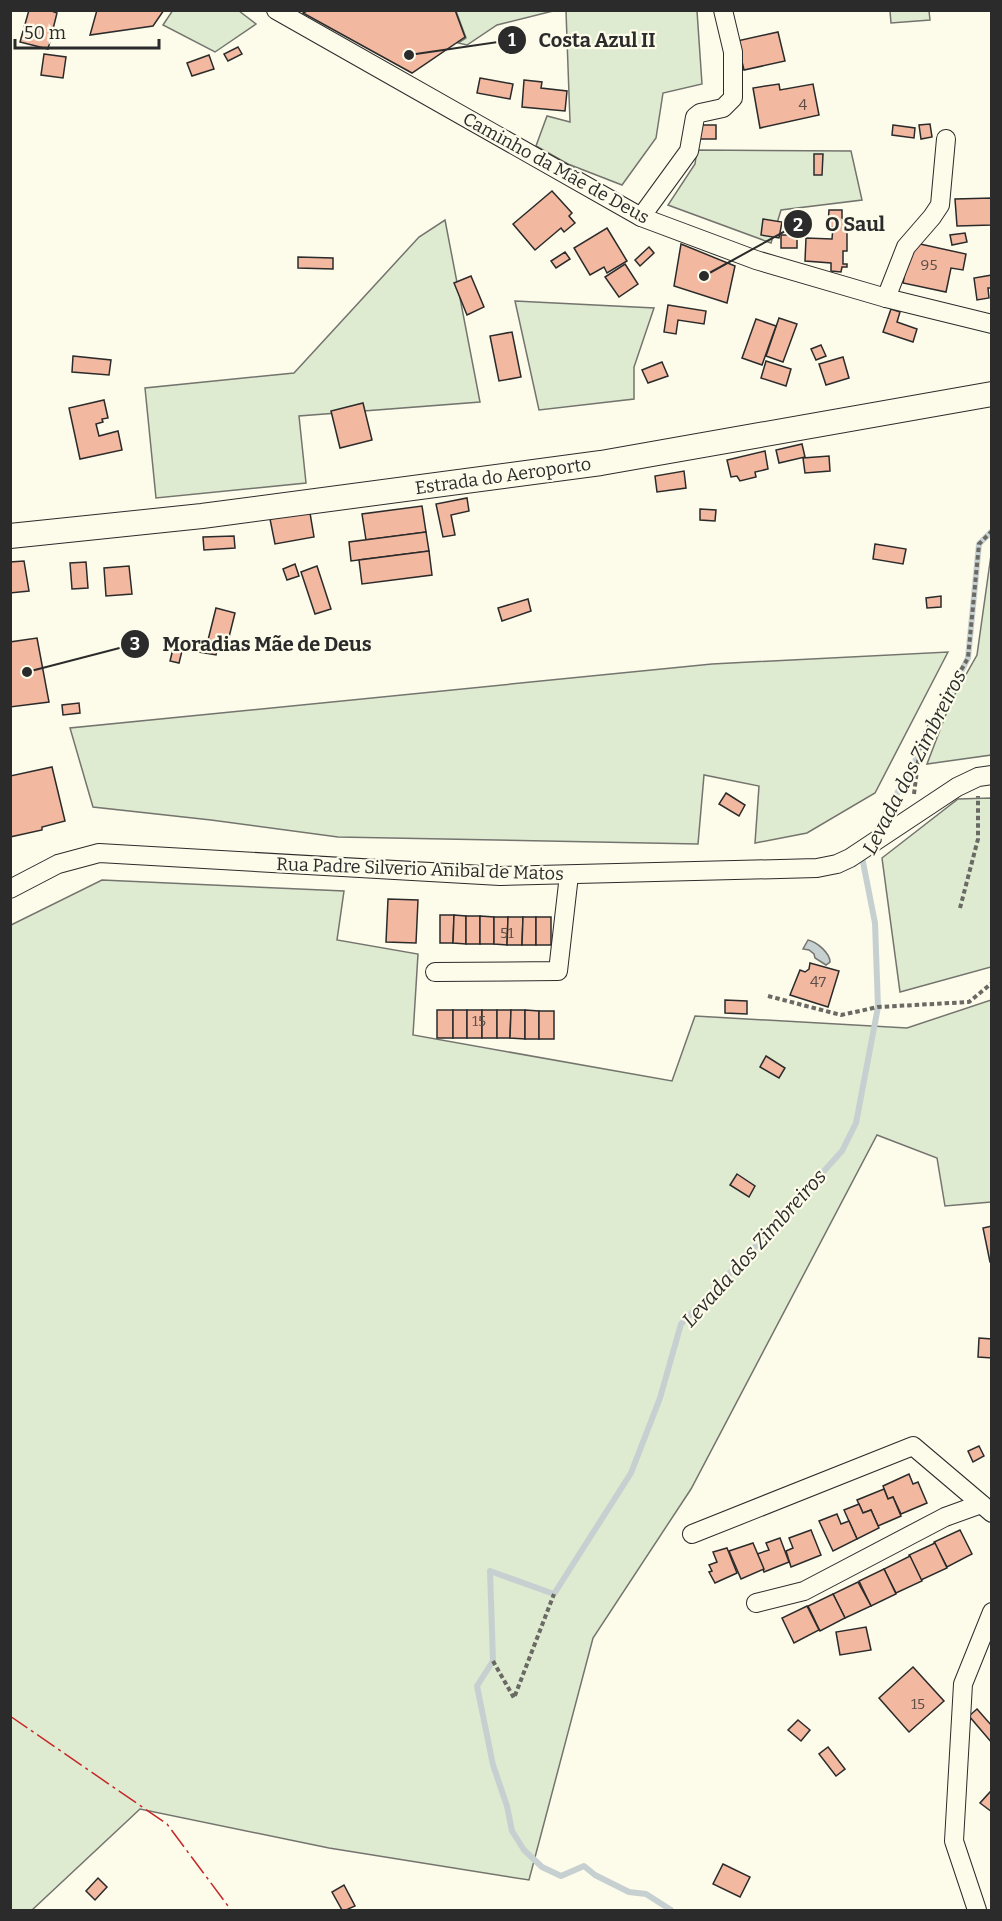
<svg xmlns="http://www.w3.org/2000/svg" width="1002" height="1921" viewBox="0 0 1002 1921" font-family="Bitter,serif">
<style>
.green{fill:#deebd1;stroke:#74746e;stroke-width:1.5}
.water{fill:#c7d0d0;stroke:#74746e;stroke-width:1.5}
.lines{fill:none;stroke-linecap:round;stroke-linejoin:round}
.stream{stroke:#c7d0d0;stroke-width:6}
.building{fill:#f2b8a0;stroke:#2b2b2b;stroke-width:1.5}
.minor-casing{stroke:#2b2b2b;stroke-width:20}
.secondary-casing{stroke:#2b2b2b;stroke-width:26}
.path{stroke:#6a6964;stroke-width:4;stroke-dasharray:4.5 3;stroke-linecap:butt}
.minor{stroke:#fdfbea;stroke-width:18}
.secondary{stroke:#fdfbea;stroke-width:24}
.power{stroke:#c62828;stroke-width:1.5;stroke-dasharray:21 4.5 3 4.5;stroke-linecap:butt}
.labels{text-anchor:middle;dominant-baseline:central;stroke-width:4.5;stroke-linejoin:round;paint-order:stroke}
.number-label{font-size:15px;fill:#5d4e48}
.street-label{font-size:18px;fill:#2b2b2b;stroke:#fdfbea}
.water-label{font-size:20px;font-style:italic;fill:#2b2b2b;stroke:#fdfbea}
.leader{fill:none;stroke:#2b2b2b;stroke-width:2}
.callout-dot{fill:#2b2b2b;stroke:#fdfbea;stroke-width:2}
.mark-label{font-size:18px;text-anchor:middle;font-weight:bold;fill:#fff}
.callout-label{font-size:20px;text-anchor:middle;font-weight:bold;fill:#2b2b2b;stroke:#fdfbea;stroke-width:4.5;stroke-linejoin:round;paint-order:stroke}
</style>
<rect width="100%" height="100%" fill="#fdfbea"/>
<g class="green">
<path d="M173,10L239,11L256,24L215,52L163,25Z"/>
<path d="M456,11V10L553,11L497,25L467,45L458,43L466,38Z"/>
<path d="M566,11H697L702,84L663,93L656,138L622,185L568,164L536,146L547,116L570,122Z"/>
<path d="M890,11H929L930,20L891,23Z"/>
<path d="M697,150L851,151L862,200L781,210L771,243L668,205L695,164Z"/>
<path d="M445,220L480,402L299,416L306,483L156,498L145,388L294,373L419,237Z"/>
<path d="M515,301L654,308L634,367V399L539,410Z"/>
<path d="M991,555V755L927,764L951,701L977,655Z"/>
<path d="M948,652L875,793L807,833L755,843L759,786L704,775L698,844L338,837L211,820L93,807L70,728L712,664Z"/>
<path d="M991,798V967L900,992L882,858L958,799Z"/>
<path d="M102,880L344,891L337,940L418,954L413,1035L672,1081L695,1016L907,1028L991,1000V1202L945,1206L937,1158L877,1135L691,1489L593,1638L529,1880L329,1848L140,1809L32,1910H11V925Z"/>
</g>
<path class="water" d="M808,940C817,942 830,953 830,962L826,965L815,958L814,954L809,950L803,949Z"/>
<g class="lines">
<g class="stream">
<path d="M874,835L919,754L968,658L979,544L992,531"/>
<path d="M671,1910L646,1894L629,1892L595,1875L584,1866L561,1876L542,1867L524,1850L512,1831L507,1806L493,1765L477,1686L493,1661L490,1571L554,1594L631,1473L660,1398L681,1324L769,1232L842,1151L856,1123L878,1007L875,923L862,857L863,854"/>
</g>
</g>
<g class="building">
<path d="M29,10H49L57,13L48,49L20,42Z"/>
<path d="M97,10H164L153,26L90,35Z"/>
<path d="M309,10H455L465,37L412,73L303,13Z"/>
<path d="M778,32L785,61L744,70L737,41Z"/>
<path d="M238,47L242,54L228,61L224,54Z"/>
<path d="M44,54L66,57L63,78L41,75Z"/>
<path d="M209,55L214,69L192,76L187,63Z"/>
<path d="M480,78L513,84L510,99L477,93Z"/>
<path d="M524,80L542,82L541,88L567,91L565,111L522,107Z"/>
<path d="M779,84L780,90L813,84L819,115L760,128L753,88Z"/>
<path d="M930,124L932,137L921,139L919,125Z"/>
<rect x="700" y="125" width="16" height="14"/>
<path d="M893,125L915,128L914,138L892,135Z"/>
<path d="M814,154H823L822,175H814Z"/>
<path d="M552,191L572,213L569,216L575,223L564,232L561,228L535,250L513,224Z"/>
<path d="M992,198V225L957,226L955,199Z"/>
<path d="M829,210H842V218L847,222V251H843V264H847V267H842L841,272L831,271V263L805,261L806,238L832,239L833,227L828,226Z"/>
<path d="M763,219L782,222L779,238L761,235Z"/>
<path d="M607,228L627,261L607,273L604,267L590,275L574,248Z"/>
<path d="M965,233L967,242L952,245L950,235Z"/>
<rect x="781" y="235" width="16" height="13"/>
<path d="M911,242L966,254L963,270L951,268L946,292L903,283Z"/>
<path d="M681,244L735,266L727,303L674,286Z"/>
<path d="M649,247L654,253L640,266L635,260Z"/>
<path d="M565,252L570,259L556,268L551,261Z"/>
<path d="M298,257L333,258V269L298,268Z"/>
<path d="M625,264L638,284L619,297L605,277Z"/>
<path d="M992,275V288H988L989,298L977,300L974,278Z"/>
<path d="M471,276L484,307L467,315L454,283Z"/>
<path d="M668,305L706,311L704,324L678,320L676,334L664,332Z"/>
<path d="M891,309L900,312L897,322L917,329L913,342L883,332Z"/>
<path d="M779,318L797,324L783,362L766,356Z"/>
<path d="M756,319L776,326L762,365L742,358Z"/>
<path d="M512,332L521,377L499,381L490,336Z"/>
<path d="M821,345L826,356L816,360L811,349Z"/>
<path d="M73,356L111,360L109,375L72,372Z"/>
<path d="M843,357L849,378L826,385L819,364Z"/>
<path d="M766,361L791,369L786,386L761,378Z"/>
<path d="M662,362L668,376L648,383L642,370Z"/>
<path d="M104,400L108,418L102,419L103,422L96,424L99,436L118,431L122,450L80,459L69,408Z"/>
<path d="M363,403L372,440L340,448L331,411Z"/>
<path d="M802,444L805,457L779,463L776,450Z"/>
<path d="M765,451L768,469L755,472L756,477L740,481L737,476L731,477L727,460Z"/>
<path d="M829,456L830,471L805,473L803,458Z"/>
<path d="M684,471L686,488L657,492L655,476Z"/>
<path d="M467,498L469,511L451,515L455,535L443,537L436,504Z"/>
<path d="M422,506L426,532L366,540L362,514Z"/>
<path d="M309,507L314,537L275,544L269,514Z"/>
<path d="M700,509L716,510L715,521L700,520Z"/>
<path d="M426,532L429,551L351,561L349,542Z"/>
<path d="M234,536L235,548L204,550L203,537Z"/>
<path d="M875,544L906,549L903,564L873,559Z"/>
<path d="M429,551L432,575L362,584L359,560Z"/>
<path d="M24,561L29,591L10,593V562Z"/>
<path d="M86,562L88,588L72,589L70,563Z"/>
<path d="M295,564L299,576L287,580L283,569Z"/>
<path d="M129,566L132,594L106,596L104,568Z"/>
<path d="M317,566L331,609L315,614L301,572Z"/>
<path d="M941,596V607L927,608L926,598Z"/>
<path d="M528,599L531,611L502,621L498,608Z"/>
<path d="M216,608L235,613L227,645L208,640Z"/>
<path d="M37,638L49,702L10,707V642Z"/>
<path d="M201,641L218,645L216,655L198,652Z"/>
<path d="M173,649L182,651L179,663L170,661Z"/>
<path d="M79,703L80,713L63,715L62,705Z"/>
<path d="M52,767L65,821L42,827V830L10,837V776Z"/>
<path d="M726,793L745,805L739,816L719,804Z"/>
<path d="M388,899L418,900L416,943L386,942Z"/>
<path d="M440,915H454L453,943H440Z"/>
<path d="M454,915L466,916V944L453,943Z"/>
<rect x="466" y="916" width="14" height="28"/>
<path d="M480,916L494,917V944H480Z"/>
<path d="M494,917H508L507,945L494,944Z"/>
<path d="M508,917H523L522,945H507Z"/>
<path d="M523,917H536V945H522Z"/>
<rect x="536" y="917" width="15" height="28"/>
<path d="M810,963L839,971L828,1007L790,995L800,970L805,972L809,969Z"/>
<path d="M725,1000L747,1001V1014L725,1013Z"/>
<rect x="437" y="1010" width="16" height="28"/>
<rect x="453" y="1010" width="14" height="28"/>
<rect x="467" y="1010" width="15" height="28"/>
<rect x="482" y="1010" width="15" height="28"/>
<path d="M497,1010H511L510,1038H497Z"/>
<path d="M511,1010H525V1039L510,1038Z"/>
<path d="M525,1010L539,1011V1039H525Z"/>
<rect x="539" y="1011" width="15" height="28"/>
<path d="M766,1056L785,1068L779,1078L760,1067Z"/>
<path d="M737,1174L755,1186L749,1197L730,1185Z"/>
<path d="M992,1226V1262H990L983,1228Z"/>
<path d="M979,1338L992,1339V1358L978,1357Z"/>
<path d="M979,1446L984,1456L973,1462L968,1451Z"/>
<path d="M909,1474L913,1484L918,1482L927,1503L901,1514L893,1497L888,1499L883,1486Z"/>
<path d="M884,1489L888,1499L893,1497L901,1516L878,1526L871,1510L863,1513L857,1500Z"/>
<path d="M859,1504L863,1513L871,1510L879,1528L857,1539L844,1510Z"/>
<path d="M837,1514L841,1524L849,1521L857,1539L833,1551L819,1521Z"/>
<path d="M811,1530L821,1555L791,1567L786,1551L793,1548L789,1538Z"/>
<path d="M960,1530L972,1554L947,1567L934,1542Z"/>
<path d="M780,1538L789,1562L764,1572L757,1554L769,1550L766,1543Z"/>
<path d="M753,1543L764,1569L741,1579L729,1551Z"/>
<path d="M935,1543L947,1568L921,1580L909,1555Z"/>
<path d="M727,1548L737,1573L715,1583L709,1572L712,1571L709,1565L717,1562L713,1552Z"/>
<path d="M910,1556L922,1581L896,1593L884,1569Z"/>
<path d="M884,1569L896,1594L871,1606L859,1581Z"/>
<path d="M858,1582L871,1606L845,1618L833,1594Z"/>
<path d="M833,1594L845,1618L820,1631L808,1606Z"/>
<path d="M807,1606L819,1630L794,1643L782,1618Z"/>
<path d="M866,1627L871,1650L840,1655L836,1632Z"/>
<path d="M913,1667L944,1701L909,1732L879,1698Z"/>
<path d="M977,1709L992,1726V1743L969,1716Z"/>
<path d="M798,1720L810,1730L801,1741L788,1730Z"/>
<path d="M828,1747L845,1769L836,1776L819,1754Z"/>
<path d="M990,1792L992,1793V1812L980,1803Z"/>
<path d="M723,1864L750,1877L740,1897L713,1884Z"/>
<path d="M98,1878L107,1887L95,1900L86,1891Z"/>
<path d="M344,1885L355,1906L346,1910H342L332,1892Z"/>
</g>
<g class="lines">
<g class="minor-casing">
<g id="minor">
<path d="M276,10L641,217L756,260L886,298L992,324"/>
<path d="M641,217L689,151L695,117L700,113L723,108L733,98V52L723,10"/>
<path d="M886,298L906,247L932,217L940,205L946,139"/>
<path d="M10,889L58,864L99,853L500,876L817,868L837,864L850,858L957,787L978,777L992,775"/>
<path d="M435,972L558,971L569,875"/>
<path d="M692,1534L913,1446L992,1513"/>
<path d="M756,1603L804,1591L945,1517L981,1504"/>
<path d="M977,1910L954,1841L963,1684L992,1612"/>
</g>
</g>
<g class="secondary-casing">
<path id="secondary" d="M10,536L202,516L601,463L992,394"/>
</g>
<g class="path">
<path d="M914,794L919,754L924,735L968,658L979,544L992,531"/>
<path d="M960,908L978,839V796"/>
<path d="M768,996L841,1015L878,1007L969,1002L992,983"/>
<path d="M493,1661L514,1698L554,1594"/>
</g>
<use href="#minor" class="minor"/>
<use href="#secondary" class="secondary"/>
<path class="power" d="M10,1716L167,1824L231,1910"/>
</g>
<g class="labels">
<g class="number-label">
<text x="803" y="105">4</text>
<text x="929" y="265">95</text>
<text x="507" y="933">51</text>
<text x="818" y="982">47</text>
<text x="479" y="1021">15</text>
<text x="918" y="1704">15</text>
</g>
<g class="street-label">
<text transform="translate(556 168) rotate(29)">Caminho da Mãe de Deus</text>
<text transform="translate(503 476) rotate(-8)">Estrada do Aeroporto</text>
<text transform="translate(420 869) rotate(2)">Rua Padre Silverio Anibal de Matos</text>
</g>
<g class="water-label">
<text transform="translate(914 762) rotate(-63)">Levada dos Zimbreiros</text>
<text transform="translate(754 1248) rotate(-48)">Levada dos Zimbreiros</text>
</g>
</g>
<path class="leader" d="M409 55L512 40M704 276L798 224M27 672L135 644"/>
<g class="callout-dot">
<circle cx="409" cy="55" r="6"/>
<circle cx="704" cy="276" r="6"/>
<circle cx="27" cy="672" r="6"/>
<circle cx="512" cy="40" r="15"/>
<circle cx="798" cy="224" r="15"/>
<circle cx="135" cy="644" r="15"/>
</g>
<g class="mark-label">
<text x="512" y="46">1</text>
<text x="798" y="231">2</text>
<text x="135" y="650">3</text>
</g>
<g class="callout-label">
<text x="597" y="47">Costa Azul II</text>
<text x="855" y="231">O Saul</text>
<text x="267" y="651">Moradias Mãe de Deus</text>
</g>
<rect width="1002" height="1921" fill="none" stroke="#2b2b2b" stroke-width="24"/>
<path d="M15 39v9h144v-9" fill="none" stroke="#2b2b2b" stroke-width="3"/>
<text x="24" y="39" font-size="18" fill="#2b2b2b" stroke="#fdfbea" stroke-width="4.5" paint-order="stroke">50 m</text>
</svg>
